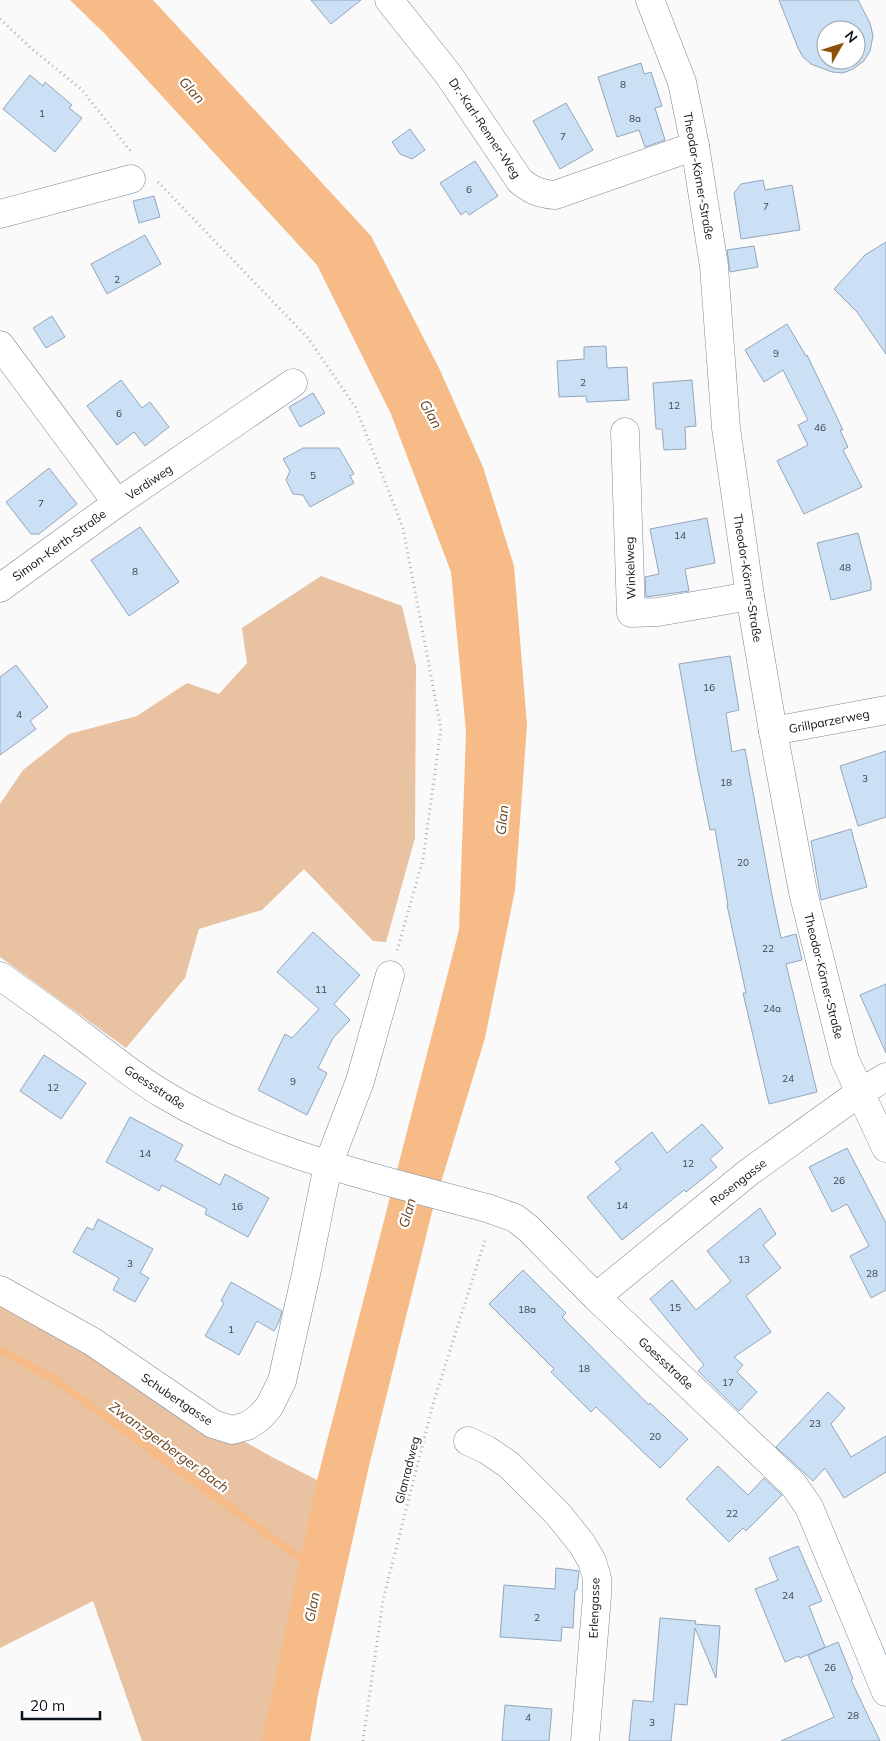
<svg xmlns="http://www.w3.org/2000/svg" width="886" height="1741" viewBox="0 0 886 1741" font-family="Mulish,sans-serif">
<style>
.green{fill:#e8c2a1}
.water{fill:#f6bb87}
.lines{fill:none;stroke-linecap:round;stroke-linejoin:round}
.stream{stroke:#f6bb87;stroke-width:8}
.building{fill:#cbdff5;stroke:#93a6ba;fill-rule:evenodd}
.minor-casing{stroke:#778a9d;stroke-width:29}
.path{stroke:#acaeb1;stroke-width:3;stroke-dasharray:1 4;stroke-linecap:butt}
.minor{stroke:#fff;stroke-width:28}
.labels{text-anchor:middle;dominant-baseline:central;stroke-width:4.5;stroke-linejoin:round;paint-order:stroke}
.number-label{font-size:10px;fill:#3c4651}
.street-label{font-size:12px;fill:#0c131a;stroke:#fff}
.water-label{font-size:14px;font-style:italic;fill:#69421c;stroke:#fff}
</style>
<rect width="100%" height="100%" fill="#fafafa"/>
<g class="green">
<path d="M321,576L402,606L416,666L415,838L386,942L373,941L304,869L262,910L199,929L185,978L126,1048L0,957V804L23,770L69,734L137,716L187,683L219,694L247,663L242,628Z"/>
<path d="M0,1303L272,1457L327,1485L278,1741H142L93,1601L0,1648Z"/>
</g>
<path class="water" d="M70,0H153L371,236L439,368L483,467L514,566L527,725L515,890L485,1038L432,1212L369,1466L318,1695L310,1741H262L317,1480L459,930L466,732L451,572L391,414L317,265L105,34Z"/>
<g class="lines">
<path class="stream" d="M0,1350L51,1377L308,1564"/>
</g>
<g class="building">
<path d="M311,0H361L331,24Z"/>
<path d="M779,0H858L870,23L873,36L870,51L864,61L853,69L843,73L832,72L811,64L803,57L798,48ZM826,30H856V60H826Z"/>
<path d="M641,63L644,74L651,72L662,106L655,108L665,140L645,147L639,130L617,137L598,77Z"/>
<path d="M30,75L43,86L45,82L72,105L69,108L82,118L55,152L3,109Z"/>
<path d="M566,103L593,150L560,169L533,121Z"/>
<path d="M410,129L425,150L412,159L400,154L392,142Z"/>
<path d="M475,161L498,196L469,215L466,211L461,215L440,183Z"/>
<path d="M763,180L765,190L792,185L800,230L741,239L734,193L741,184Z"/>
<path d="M154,196L160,217L139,223L133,201Z"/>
<path d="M145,235L161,264L107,294L91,264Z"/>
<path d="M886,242V354L857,312L834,289L865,255Z"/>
<path d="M754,246L758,267L730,272L727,250Z"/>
<path d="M52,316L65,337L46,348L33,328Z"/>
<path d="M787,324L806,356L807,355L843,430H840L848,447L843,450L862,487L804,514L777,461L808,445L798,425L808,420L783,370L764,382L745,350Z"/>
<path d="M606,346L607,368L627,367L629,400L587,402L586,396L559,397L557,361L584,359V347Z"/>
<path d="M121,380L142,408L150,402L169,427L145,446L134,432L117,445L87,406Z"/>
<path d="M692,380L696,426L685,427L686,449L664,450L662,429H656L653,383Z"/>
<path d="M313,393L325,413L300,427L289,407Z"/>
<path d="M303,448H339L354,474L350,476L354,483L310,507L303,495L293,494L286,480L290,471L283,459Z"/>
<path d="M49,468L77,504L39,534H31L6,502Z"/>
<path d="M707,518L715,563L685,569L689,591L646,597L645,577L659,574L650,529Z"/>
<path d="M140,527L179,582L129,616L91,560Z"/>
<path d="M858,533L871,582V590L831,600L817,543Z"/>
<path d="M730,656L739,710L726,713L732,752L745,749L772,895L781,938L796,934L802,960L786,964L817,1092L769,1104L743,993H746L727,905H728L715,829L710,830L698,771L679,664Z"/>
<path d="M16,665L48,707L30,721L36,729L0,755V677Z"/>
<path d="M886,751V817L858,826L840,766Z"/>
<path d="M851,829L867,887L821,900L811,841Z"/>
<path d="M313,932L360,975L334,1004L350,1020L333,1038L318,1068L327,1073L307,1115L258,1090L285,1034L292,1038L319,1009L277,972Z"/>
<path d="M886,984V1053L860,995Z"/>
<path d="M44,1055L86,1083L61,1119L20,1091Z"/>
<path d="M130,1117L183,1145L175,1160L220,1185L225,1174L269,1198L248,1237L205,1214L207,1209L162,1185L159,1191L106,1162Z"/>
<path d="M702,1124L723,1148L710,1159L717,1167L686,1192L684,1190L622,1240L587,1197L621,1169L615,1162L652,1132L667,1153Z"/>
<path d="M847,1148L886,1223V1290L871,1298L850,1256L869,1246L847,1204L832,1212L809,1167Z"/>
<path d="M760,1208L776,1234L763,1245L781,1268L746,1296L771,1332L734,1357L743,1365L737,1372L757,1392L739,1411L698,1371L704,1365L650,1299L672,1280L696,1310L731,1281L707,1251Z"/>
<path d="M98,1219L153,1249L140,1273L149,1278L135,1302L113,1290L119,1278L73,1252L87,1227L93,1230Z"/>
<path d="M523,1270L566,1313L562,1317L649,1405L650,1403L688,1439L660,1468L596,1407L591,1412L551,1372L554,1369L489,1304Z"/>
<path d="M231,1282L282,1311L279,1322L274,1331L257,1321L239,1355L205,1336L224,1303L221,1301Z"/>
<path d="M828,1392L845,1408L831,1424L851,1457L886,1436V1472L844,1498L825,1468L813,1481L776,1447Z"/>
<path d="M718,1466L748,1495L764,1478L782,1495L746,1531L743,1528L729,1542L686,1499Z"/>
<path d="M798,1546L822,1601L809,1606L825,1647L800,1658L799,1656L785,1662L755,1589L778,1580L769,1558Z"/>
<path d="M556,1568L579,1571L577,1590H575L573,1628L562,1627L561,1641L500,1637L504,1585L555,1589Z"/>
<path d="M660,1618L696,1621L695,1624L720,1626L716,1678L695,1628L687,1705L675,1704L671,1741H629L633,1700L653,1702Z"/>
<path d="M838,1642L853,1679L851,1680L880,1741H781L834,1717L808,1655Z"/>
<path d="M505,1705L552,1709L549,1741H502Z"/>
</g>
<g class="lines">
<g class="minor-casing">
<g id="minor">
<path d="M389,0L448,74L520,181C531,190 540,194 555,195L695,146"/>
<path d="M650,0L682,82L695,146L714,266L726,428L750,596L773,731L803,892L845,1060L886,1148"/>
<path d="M0,214L131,179"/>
<path d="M0,345L117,503L293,383"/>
<path d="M625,432L631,613L658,612L750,596"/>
<path d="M0,588L117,503"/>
<path d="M773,731L886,710"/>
<path d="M0,976C27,995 54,1014 80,1034C107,1054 134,1077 163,1094C262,1154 376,1178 487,1208L515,1218L529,1229L596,1297L793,1484L809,1507L886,1692"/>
<path d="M0,1290L93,1342L213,1424L232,1430L247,1426L259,1418L269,1407L282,1381L306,1274L328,1165L360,1081L390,975"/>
<path d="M596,1297L749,1172L859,1093L886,1077"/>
<path d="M468,1441L487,1450L509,1465L558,1514L582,1544L592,1561L597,1578V1596L585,1741"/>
</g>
</g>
<g class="path">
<path d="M0,19L32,49L82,90L132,153"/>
<path d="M158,182L308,338L356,408L403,528L441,729L423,859L397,951"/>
<path d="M363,1741L383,1600L433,1404L486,1237"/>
</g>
<use href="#minor" class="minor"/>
</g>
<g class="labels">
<g class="number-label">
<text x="623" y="84">8</text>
<text x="42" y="113">1</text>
<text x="635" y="118">8a</text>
<text x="563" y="136">7</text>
<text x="469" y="189">6</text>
<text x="766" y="206">7</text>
<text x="117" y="279">2</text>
<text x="776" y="353">9</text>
<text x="583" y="382">2</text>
<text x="674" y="405">12</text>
<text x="119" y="413">6</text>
<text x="820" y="427">46</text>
<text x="313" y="475">5</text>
<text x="41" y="503">7</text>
<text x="680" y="535">14</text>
<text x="845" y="567">48</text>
<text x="135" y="571">8</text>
<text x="709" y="687">16</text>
<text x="19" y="714">4</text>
<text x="865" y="778">3</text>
<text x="726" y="782">18</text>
<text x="743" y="862">20</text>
<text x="768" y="948">22</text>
<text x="321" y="989">11</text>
<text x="772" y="1008">24a</text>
<text x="788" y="1078">24</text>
<text x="293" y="1081">9</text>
<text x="53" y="1087">12</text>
<text x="145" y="1153">14</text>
<text x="688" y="1163">12</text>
<text x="839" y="1180">26</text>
<text x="622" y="1205">14</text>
<text x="237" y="1206">16</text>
<text x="744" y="1259">13</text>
<text x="130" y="1263">3</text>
<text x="872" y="1273">28</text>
<text x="675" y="1307">15</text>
<text x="527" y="1309">18a</text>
<text x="231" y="1329">1</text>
<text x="584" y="1368">18</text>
<text x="728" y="1382">17</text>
<text x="815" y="1423">23</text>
<text x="655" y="1436">20</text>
<text x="732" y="1513">22</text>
<text x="788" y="1595">24</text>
<text x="537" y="1617">2</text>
<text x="830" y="1667">26</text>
<text x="853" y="1715">28</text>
<text x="528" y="1717">4</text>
<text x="652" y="1722">3</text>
</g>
<g class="street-label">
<text transform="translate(485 128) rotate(56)">Dr.-Karl-Renner-Weg</text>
<text transform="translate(699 176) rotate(80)">Theodor-Körner-Straße</text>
<text transform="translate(149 482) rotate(-34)">Verdiweg</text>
<text transform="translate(59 545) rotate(-36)">Simon-Kerth-Straße</text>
<text transform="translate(630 568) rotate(-92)">Winkelweg</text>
<text transform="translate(748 578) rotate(81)">Theodor-Körner-Straße</text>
<text transform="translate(829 721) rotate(-11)">Grillparzerweg</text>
<text transform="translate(824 976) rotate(76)">Theodor-Körner-Straße</text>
<text transform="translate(155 1087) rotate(33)">Goessstraße</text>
<text transform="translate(738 1182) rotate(-38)">Rosengasse</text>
<text transform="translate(666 1363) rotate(43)">Goessstraße</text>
<text transform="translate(177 1399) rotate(34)">Schubertgasse</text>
<text transform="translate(407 1470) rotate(-76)">Glanradweg</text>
<text transform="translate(594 1608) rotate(-88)">Erlengasse</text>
</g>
<g class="water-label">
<text transform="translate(192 90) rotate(48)">Glan</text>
<text transform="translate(431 414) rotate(61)">Glan</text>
<text transform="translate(502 820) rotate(-84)">Glan</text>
<text transform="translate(407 1213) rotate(-74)">Glan</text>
<text transform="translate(169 1447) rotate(36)">Zwanzgerberger Bach</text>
<text transform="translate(312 1607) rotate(-79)">Glan</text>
</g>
</g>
<g transform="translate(841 45) rotate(51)"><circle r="24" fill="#ffffff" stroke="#9ea1a3"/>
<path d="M0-4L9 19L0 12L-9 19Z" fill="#8a4f09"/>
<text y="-8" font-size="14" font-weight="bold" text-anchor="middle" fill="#0c131a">N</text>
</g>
<path d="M22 1711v8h78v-8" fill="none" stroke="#0c131a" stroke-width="2.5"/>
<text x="30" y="1711" font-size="15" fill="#0c131a" stroke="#ffffff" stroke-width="4" paint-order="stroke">20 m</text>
</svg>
